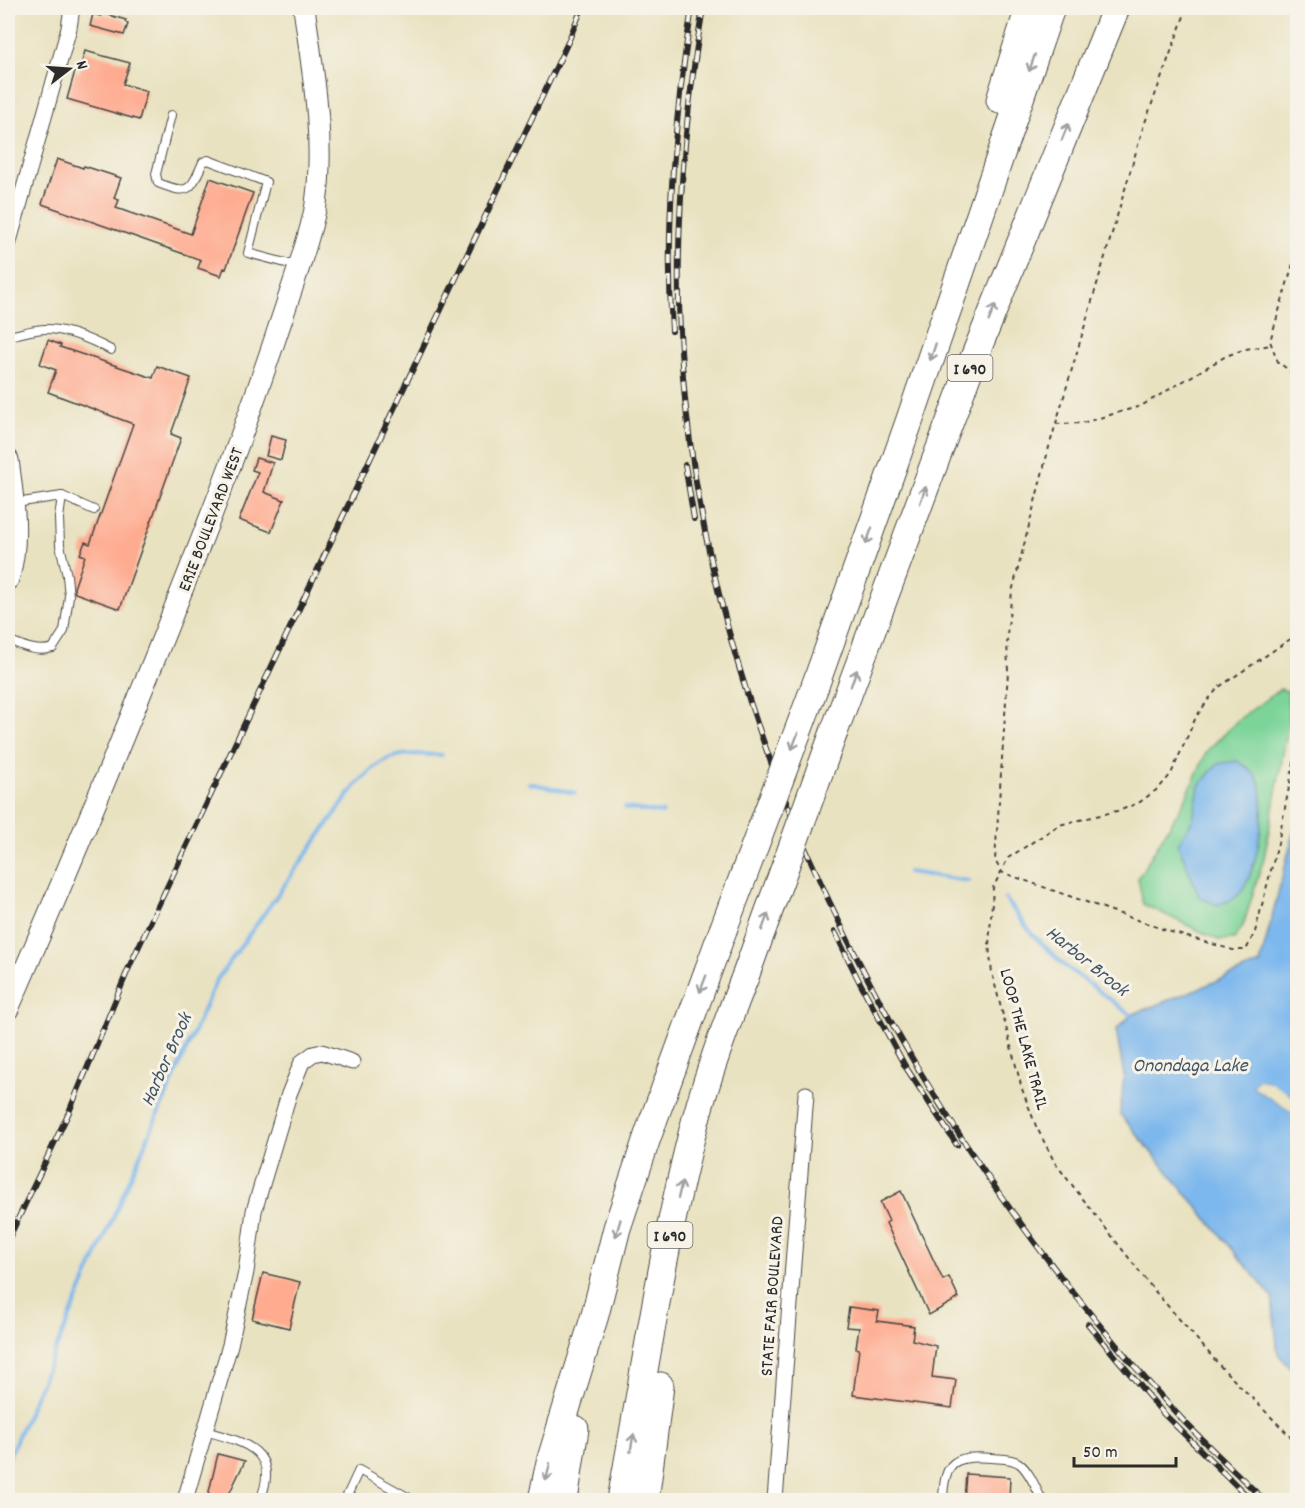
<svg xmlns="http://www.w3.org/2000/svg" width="1305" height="1508" font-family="Dekko,sans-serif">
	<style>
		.green { fill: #7cd499; stroke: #548062; stroke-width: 1.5; fill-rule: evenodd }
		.water { fill: #7bb7ed; stroke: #53718c; stroke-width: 1.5 }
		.pier { fill: #e9e2c1 }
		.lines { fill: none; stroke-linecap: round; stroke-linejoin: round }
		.stream { stroke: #7bb7ed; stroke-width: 4 }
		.building { fill: #feab90 }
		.lane-casing { stroke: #484642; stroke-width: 10 }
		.street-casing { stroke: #484642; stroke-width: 17 }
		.secondary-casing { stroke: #484642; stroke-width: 23 }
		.highway-casing { stroke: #484642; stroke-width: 29 }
		.path { stroke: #484642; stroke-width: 2; stroke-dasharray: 4.5 4.5; stroke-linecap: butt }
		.lane { stroke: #fff; stroke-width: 8 }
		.street { stroke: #fff; stroke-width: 15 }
		.secondary { stroke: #fff; stroke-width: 21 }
		.highway { stroke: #fff; stroke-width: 27 }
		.rail-casing { stroke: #2b2b2b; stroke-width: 6 }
		.rail { stroke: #f7f3e8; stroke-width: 4; stroke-dasharray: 11; stroke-linecap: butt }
		.highway-bridge-casing { stroke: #484642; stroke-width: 29; stroke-linecap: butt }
		.highway-bridge { stroke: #fff; stroke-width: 27 }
		.oneway { stroke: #a0a0a0 }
		.labels { text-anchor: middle; stroke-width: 6; stroke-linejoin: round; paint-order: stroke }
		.shield { fill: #f7f3e8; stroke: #686764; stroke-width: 1.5 }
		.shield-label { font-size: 16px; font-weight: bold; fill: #2b2b2b }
		.street-label { font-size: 18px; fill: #2b2b2b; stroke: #f7f3e8 }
		.water-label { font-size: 20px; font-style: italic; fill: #435565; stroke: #f7f3e8 }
	</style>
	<rect width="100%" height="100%" fill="#f7f3e8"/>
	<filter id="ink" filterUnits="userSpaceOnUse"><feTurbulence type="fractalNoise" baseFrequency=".0167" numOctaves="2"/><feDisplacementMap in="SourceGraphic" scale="12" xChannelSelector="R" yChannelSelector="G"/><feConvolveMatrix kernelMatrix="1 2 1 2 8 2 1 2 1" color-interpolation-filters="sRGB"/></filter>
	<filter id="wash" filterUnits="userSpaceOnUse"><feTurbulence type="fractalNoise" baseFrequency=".008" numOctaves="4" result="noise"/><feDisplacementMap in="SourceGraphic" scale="24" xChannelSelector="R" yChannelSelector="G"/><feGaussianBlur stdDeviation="1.35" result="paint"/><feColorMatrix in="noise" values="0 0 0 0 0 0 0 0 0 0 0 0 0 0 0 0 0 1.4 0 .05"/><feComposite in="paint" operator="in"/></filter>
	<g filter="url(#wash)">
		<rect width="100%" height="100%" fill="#e9e2c1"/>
		<path class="green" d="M1280,689L1288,691V727L1264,858L1243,926L1234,939L1218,940L1143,904L1138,878L1184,802L1207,751L1238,720ZM1260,786L1262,816L1255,855L1246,882L1188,864L1179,844L1193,819Z"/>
		<g class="water">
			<path d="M1237,761C1248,767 1258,774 1261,788C1266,814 1257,880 1235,898C1231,901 1223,903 1218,905L1200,898L1178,844L1193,819L1199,786L1217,764Z"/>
			<polygon points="1297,819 1297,1100 1270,1082 1258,1080 1253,1087 1297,1115 1297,1375 1278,1354 1272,1297 1120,1114 1124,1075 1116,1030 1131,1015 1260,964"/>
		</g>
		<polygon class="pier" points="1258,1080 1271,1082 1297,1100 1297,1103 1269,1085 1259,1083 1257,1086 1298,1112 1297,1115 1253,1087"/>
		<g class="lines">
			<g class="stream">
				<polyline points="529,783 575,793"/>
				<polyline points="625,808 663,813"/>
				<polyline points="908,872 969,881"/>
				<polyline points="1005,898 1032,934 1065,966 1131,1015"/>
				<path d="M8,1459L216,981L353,789C385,752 395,753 442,755"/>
			</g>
		</g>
		<g id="blocks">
			<g class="building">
				<polygon points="102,13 126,20 125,22 128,24 124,35 90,26 93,14 101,16"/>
				<polygon points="85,51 130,63 123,84 147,91 139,120 67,99 75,71 79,72"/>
				<polygon points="57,159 83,168 84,166 121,178 114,198 119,200 116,208 191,234 210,178 253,193 226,269 224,268 221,276 198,268 201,260 42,204"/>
				<polygon points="48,340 61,345 60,347 153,378 157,366 191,378 171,434 181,438 120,609 75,593 74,588 85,556 80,554 85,542 90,544 133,424 48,392 56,370 40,364"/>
				<polygon points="271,436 286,440 281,460 266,456"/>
				<polygon points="256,458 273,463 264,492 284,500 271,532 239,520 258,472 252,470"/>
				<polygon points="901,1191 943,1280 949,1277 959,1298 929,1315 886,1223 889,1221 880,1202"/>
				<polygon points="263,1273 300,1282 289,1328 252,1319"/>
				<polygon points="849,1307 879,1311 877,1321 914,1326 912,1340 936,1346 932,1377 956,1380 952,1408 853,1395 859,1349 856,1348 859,1328 846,1327"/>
				<polygon points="218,1454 245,1461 226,1500 207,1500"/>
				<polygon points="966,1474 1010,1477 1009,1500 964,1500"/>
			</g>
		</g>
	</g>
	<g filter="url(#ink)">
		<use href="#blocks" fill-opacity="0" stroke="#484642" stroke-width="1.5"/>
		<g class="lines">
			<g class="lane-casing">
				<g id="lane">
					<path d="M171,115L156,174L158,183C189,195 190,192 203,162L208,160L266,182L248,253L297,266"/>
					<path d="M8,336C20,334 33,329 46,329C68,329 92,340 111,350"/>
					<polyline points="15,503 62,496 94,510"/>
					<path d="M8,640C23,646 36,653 53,648L64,631L69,596L67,576L60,545L59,518L62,496"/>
					<path d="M205,1431C245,1442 281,1451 260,1500"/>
					<polyline points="347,1496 357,1500"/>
					<polyline points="345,1500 359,1470 413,1500"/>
					<path d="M943,1500C944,1461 954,1455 992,1458C1000,1459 1013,1458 1020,1464C1030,1472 1036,1489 1042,1500"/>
				</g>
			</g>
			<g class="street-casing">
				<g id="street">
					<polyline points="8,245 69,28 72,8"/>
					<polyline points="185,1500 230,1345 246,1272 254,1211 289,1094 302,1062 313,1054 322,1052 352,1062"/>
					<polyline points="775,1500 806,1094"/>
				</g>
			</g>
			<g class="secondary-casing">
				<g id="secondary">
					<path d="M8,460C13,497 20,541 8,579"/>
					<path d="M8,1009C83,836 155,662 222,487C245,427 266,367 286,306C296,275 311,235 316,204C325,139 313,72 304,8"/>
				</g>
			</g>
			<g class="highway-casing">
				<g id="highway">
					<polyline points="1000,100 1029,8"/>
					<polyline points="815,686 908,425 1051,8"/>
					<polyline points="834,732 971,365 1116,8"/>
					<polyline points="542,1500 550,1462 595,1315 617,1228 648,1135 723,930"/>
					<polyline points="564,1500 575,1429"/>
					<path d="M621,1500C645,1372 663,1241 697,1115C710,1068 727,1022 745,977"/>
					<polyline points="645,1500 660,1386"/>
				</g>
			</g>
			<g class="path">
				<polyline points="1187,8 1143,128 1049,447 1012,592 1007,635 1008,672 995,860 1001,872 1171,932 1233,950 1246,950 1255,932 1278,843 1298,742"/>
				<polyline points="1298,247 1270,341 1278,362 1298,377"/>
				<polyline points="1056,424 1082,423 1141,406 1226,356 1246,349 1272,345"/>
				<polyline points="1298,634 1219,687 1208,700 1196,717 1171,774 1159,788 1140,802 1121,810 1059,825 1008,858 993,888 989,946 992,973 1022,1089 1036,1126 1055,1163 1153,1289 1222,1368 1298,1444"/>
			</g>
			<use href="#lane" class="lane"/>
			<use href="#street" class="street"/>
			<use href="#secondary" class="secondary"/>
			<use href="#highway" class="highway"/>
			<g class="rail-casing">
				<g id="rail">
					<path d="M703,8C683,126 673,246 682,365C707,701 865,1030 1072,1291C1103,1330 1136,1369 1170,1406C1199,1439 1233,1469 1264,1500"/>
					<path d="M672,331C665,222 675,115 692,8"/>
					<polyline points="685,465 694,519"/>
					<polyline points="835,932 859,981 905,1066 957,1145"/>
					<polyline points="8,1240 69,1112 130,965 568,42 582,8"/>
					<polyline points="1088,1324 1163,1413 1251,1500"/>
				</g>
			</g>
			<use href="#rail" class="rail"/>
			<g class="highway-bridge-casing">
				<g id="highway-bridge">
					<polyline points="723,930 815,686"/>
					<polyline points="745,977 834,732"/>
				</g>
			</g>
			<use href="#highway-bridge" class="highway-bridge"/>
		</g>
		<defs><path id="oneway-shaft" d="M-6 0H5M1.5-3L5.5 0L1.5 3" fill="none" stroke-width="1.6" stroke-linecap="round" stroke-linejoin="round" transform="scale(1.5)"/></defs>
		<g class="oneway">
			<use href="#oneway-shaft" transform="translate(1032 63) rotate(109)"/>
			<use href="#oneway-shaft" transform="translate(1065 132) rotate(-68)"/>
			<use href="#oneway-shaft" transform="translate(992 313) rotate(-68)"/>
			<use href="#oneway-shaft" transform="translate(933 352) rotate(108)"/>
			<use href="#oneway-shaft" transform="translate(923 495) rotate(-70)"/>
			<use href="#oneway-shaft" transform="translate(869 536) rotate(110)"/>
			<use href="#oneway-shaft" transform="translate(854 678) rotate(-69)"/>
			<use href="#oneway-shaft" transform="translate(795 741) rotate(111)"/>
			<use href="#oneway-shaft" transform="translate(765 922) rotate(-70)"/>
			<use href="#oneway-shaft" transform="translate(703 984) rotate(111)"/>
			<use href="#oneway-shaft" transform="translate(680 1190) rotate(-77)"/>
			<use href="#oneway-shaft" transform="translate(618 1228) rotate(106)"/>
			<use href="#oneway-shaft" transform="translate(632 1443) rotate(-80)"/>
			<use href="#oneway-shaft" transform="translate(548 1472) rotate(103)"/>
		</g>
	</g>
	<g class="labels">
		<g class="shield">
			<rect x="947.5" y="355" width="45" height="26" rx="4.5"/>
			<rect x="647.5" y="1222" width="45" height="26" rx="4.5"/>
		</g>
		<g class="shield-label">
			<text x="970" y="374">I 690</text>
			<text x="670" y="1241">I 690</text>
		</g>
		<g class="street-label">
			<text transform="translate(210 519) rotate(-69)" y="6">ERIE BOULEVARD WEST</text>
			<text transform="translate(1025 1039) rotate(75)" y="6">LOOP THE LAKE TRAIL</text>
			<text transform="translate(771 1296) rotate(-86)" y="6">STATE FAIR BOULEVARD</text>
		</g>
		<g class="water-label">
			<text transform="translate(1088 960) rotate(39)" y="7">Harbor Brook</text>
			<text transform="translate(165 1059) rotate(-66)" y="7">Harbor Brook</text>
			<text x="1190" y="1071">Onondaga Lake</text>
		</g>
	</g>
	<rect width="1305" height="1508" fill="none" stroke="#f7f3e8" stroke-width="30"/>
	<g transform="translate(69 69) rotate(73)" stroke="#f7f3e8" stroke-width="4.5" paint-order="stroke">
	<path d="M0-4.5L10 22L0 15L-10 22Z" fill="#2b2b2b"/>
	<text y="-9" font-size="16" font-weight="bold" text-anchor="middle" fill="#2b2b2b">N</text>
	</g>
	<path d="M1074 1457v9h102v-9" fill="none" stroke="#2b2b2b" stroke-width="3"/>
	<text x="1083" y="1457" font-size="18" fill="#2b2b2b" stroke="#f7f3e8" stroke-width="4.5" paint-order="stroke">50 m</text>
</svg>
